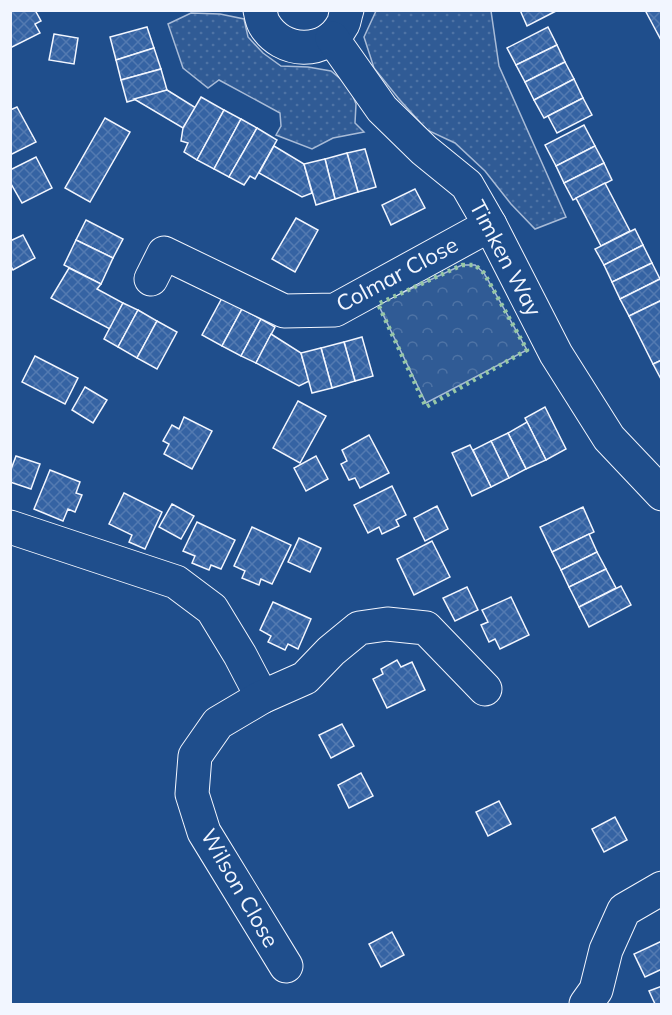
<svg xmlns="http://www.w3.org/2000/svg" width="672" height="1015" font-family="Mulish,sans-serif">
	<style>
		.grass { fill: url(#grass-dots); stroke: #a8bbd7; stroke-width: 1.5 }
		.park { fill: url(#park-crowns); stroke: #a8bbd7; stroke-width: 1.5 }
		.building { fill: url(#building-cross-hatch); stroke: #f2f6ff; stroke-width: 1.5 }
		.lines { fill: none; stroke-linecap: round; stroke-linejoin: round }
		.minor-casing { stroke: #f2f6ff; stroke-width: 35 }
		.minor { stroke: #1f4e8c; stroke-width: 33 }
		.hedge { stroke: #97c8a6; stroke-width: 4.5; stroke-dasharray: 3 4.5; stroke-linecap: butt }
		.labels { text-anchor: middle; stroke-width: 4.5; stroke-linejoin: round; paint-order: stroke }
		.street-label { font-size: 22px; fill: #f2f6ff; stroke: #1f4e8c }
	</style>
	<defs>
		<pattern id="grass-dots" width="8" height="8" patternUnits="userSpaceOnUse" patternTransform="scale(1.5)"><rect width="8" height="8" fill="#305b95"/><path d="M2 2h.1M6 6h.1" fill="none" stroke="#4e73a5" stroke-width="1.8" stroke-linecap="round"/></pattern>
		<pattern id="park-crowns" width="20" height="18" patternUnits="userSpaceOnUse" patternTransform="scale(1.5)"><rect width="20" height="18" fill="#305b95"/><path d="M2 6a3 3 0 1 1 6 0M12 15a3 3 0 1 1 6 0" fill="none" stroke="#4e73a5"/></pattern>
		<pattern id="building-cross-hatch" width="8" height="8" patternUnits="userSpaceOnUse" patternTransform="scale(1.5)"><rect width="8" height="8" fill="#3563a3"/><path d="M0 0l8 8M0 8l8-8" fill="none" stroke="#537ab1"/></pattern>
	</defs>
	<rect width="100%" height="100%" fill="#1f4e8c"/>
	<g class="grass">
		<polygon points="376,11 491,11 499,66 566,217 535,229 511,204 485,171 455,143 427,130 399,99 374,68 364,37"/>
		<polygon points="191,13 220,14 244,19 248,37 263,53 281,66 308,67 331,71 349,86 356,104 355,123 364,132 333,138 312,149 276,135 281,126 280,113 219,80 208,88 183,68 168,24"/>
	</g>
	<polygon class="park" points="462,265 475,265 484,273 527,350 426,403 378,304"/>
	<g class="building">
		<polygon points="10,10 35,10 41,21 35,24 40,33 10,48"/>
		<polygon points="520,10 558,10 527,26"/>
		<polygon points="645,10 662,10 662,42"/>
		<polygon points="147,27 154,48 116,60 110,37"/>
		<polygon points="548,27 557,45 516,65 507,48"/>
		<polygon points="54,34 78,38 74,64 49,60"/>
		<polygon points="557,45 565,62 525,82 516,65"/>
		<polygon points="154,48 161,69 121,80 116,60"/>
		<polygon points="565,62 574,79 534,100 525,82"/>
		<polygon points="161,69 167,90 127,102 121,80"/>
		<polygon points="574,79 583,98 544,118 534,100"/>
		<polygon points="167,90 196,108 183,128 134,99"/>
		<polygon points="201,97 224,110 197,160 184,152 188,143 181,141 183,128"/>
		<polygon points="583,98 592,115 557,133 548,116"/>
		<polygon points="17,107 36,142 10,155 10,110"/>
		<polygon points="224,110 241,119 214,169 197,160"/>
		<polygon points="105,118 130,132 90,202 65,188"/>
		<polygon points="241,119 257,128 229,177 214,169"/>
		<polygon points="584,125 595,146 556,166 545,145"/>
		<polygon points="257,128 277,140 255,179 250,176 244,185 229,177"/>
		<polygon points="274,146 304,164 312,193 302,197 259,173"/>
		<polygon points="595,146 604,163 564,183 556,166"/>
		<polygon points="365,149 376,187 358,192 347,153"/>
		<polygon points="347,153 358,192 335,199 325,159"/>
		<polygon points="36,157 52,188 22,203 10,182 10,170"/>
		<polygon points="325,159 335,199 316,205 304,164"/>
		<polygon points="604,163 612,180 573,200 564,183"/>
		<polygon points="605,183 630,231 601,246 576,198"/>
		<polygon points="415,189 425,208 391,225 382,205"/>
		<polygon points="296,218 318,230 295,272 272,259"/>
		<polygon points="86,220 123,239 113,258 76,240"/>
		<polygon points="635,229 643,245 604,265 595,249"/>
		<polygon points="23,235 35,258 13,270 10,264 10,241"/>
		<polygon points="76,240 113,258 101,284 64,265"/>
		<polygon points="643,245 652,263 612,282 604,265"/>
		<polygon points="652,263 660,279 620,299 612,282"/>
		<polygon points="69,268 101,284 97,289 123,303 110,329 51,298"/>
		<polygon points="660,279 662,282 662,300 629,316 620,299"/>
		<polygon points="222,298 242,309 222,346 202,335"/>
		<polygon points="660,301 662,305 662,360 653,364 629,316"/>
		<polygon points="123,303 138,310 118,347 104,339"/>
		<polygon points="242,309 261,319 241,356 222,346"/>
		<polygon points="138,310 157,321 137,358 118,347"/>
		<polygon points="261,319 275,327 256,363 241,356"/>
		<polygon points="157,321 177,332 157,369 137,358"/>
		<polygon points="271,334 301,353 309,381 299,386 256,363"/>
		<polygon points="362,337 373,376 355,381 344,342"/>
		<polygon points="344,342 355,381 332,388 321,348"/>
		<polygon points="321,348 332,388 312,393 301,353"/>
		<polygon points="35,356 78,378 65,404 22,382"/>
		<polygon points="662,360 662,381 653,364"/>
		<polygon points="85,387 107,400 93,423 72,410"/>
		<polygon points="298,401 326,416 300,463 273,448"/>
		<polygon points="545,407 566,449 546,460 525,418"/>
		<polygon points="184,417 212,431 192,469 164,454 169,444 163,441 172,425 179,429"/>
		<polygon points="527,422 546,460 526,469 508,433"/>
		<polygon points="508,433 526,469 509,478 491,441"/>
		<polygon points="369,435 389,473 360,488 355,478 349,480 341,464 347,461 342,450"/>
		<polygon points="491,441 509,478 491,487 473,450"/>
		<polygon points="470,445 491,487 472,496 452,453"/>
		<polygon points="16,456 40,464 31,489 10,482 10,472"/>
		<polygon points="316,456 328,479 306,491 294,468"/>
		<polygon points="50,470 80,482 76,493 82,495 75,512 68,509 63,521 34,509"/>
		<polygon points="392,486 406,515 396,520 399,526 382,534 379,527 368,533 354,505"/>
		<polygon points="124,493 162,512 145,549 129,542 132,535 109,524"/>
		<polygon points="172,504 194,516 181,539 159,527"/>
		<polygon points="437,506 448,529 425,541 414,518"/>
		<polygon points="583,507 594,532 552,552 540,527"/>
		<polygon points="197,522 235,540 221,569 211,565 209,570 192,563 195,556 183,551"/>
		<polygon points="252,527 291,545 272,584 261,579 259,585 242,578 245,571 234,566"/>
		<polygon points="589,534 597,552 561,570 552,552"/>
		<polygon points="299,538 321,548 310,572 288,562"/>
		<polygon points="432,541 450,577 414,595 397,559"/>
		<polygon points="597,552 606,569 569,587 561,570"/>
		<polygon points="606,569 616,588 579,607 569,587"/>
		<polygon points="621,586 631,605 589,627 579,607"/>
		<polygon points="467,587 478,610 455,621 443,598"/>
		<polygon points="511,597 529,635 500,649 495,639 489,642 481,625 488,622 482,610"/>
		<polygon points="273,602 311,619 298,649 288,644 285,650 268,642 271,636 260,630"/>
		<polygon points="397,660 401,667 412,662 425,690 387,708 373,679 383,674 381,669"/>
		<polygon points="342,724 354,746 331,758 319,735"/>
		<polygon points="361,773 373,796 349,808 338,785"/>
		<polygon points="499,801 511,824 488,836 476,812"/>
		<polygon points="615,817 627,840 604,852 592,829"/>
		<polygon points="392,932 404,955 381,967 369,944"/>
		<polygon points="662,941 662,969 645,977 634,954"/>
		<polygon points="662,986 662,1004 655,1004 649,991"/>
	</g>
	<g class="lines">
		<g class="minor-casing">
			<g id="minor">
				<path d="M260,10C261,15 262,21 264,24C281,54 326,56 343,24C345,20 345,15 347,10"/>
				<polyline points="332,38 382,109 424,150 467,185 490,225 556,354 609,438 662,494"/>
				<polyline points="151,279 164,253 284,311 335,310 490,225"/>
				<polyline points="10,527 176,582 212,609 240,655 262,697"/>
				<polyline points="286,966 204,832 192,794 195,756 218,723 262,697 305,678 331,651 359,628 387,624 426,628 485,689"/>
				<polyline points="586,1004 596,990 606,950 624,910 662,888"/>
			</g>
		</g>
		<use href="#minor" class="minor"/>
		<polygon class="hedge" points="462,265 475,265 484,273 527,350 426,407 378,304"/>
	</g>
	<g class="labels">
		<g class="street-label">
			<text transform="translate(506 258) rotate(62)" y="8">Timken Way</text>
			<text transform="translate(397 274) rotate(-28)" y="8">Colmar Close</text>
			<text transform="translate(240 888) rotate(60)" y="8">Wilson Close</text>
		</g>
	</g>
	<rect width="672" height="1015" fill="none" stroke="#f2f6ff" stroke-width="24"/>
</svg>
